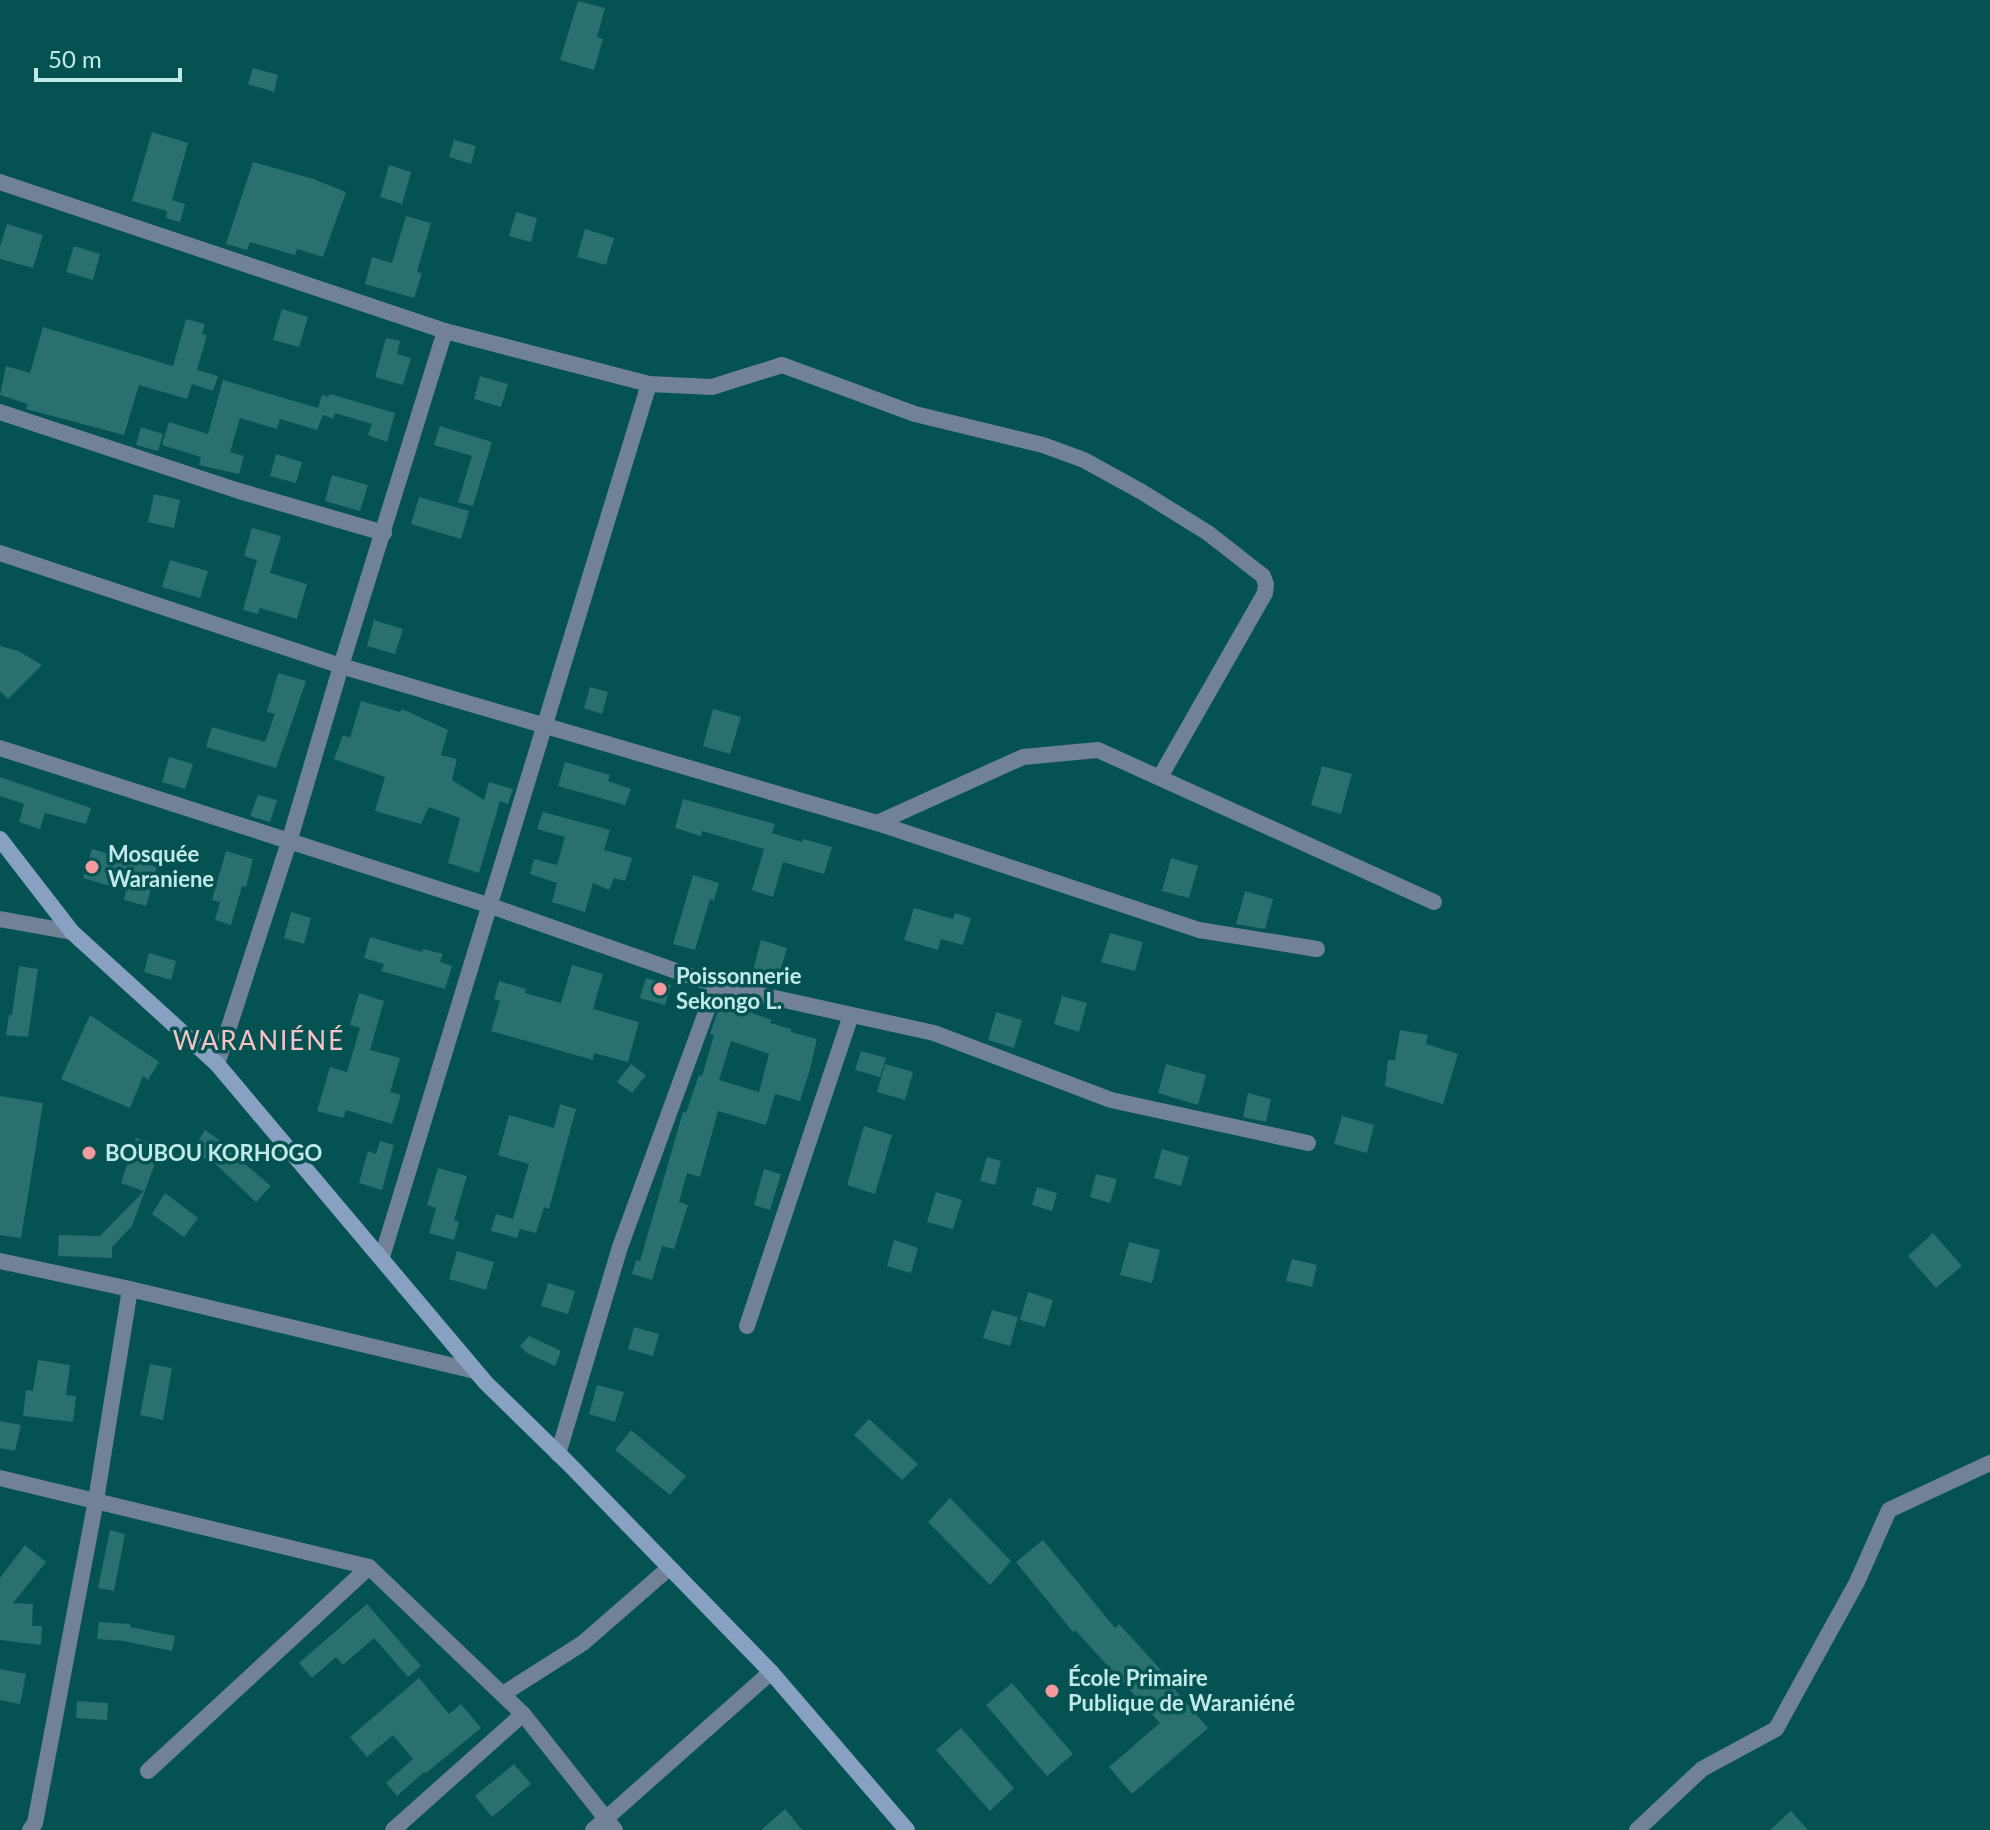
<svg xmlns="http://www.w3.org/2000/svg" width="1990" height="1830" font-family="Lato,sans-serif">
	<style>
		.building { fill: #297071; fill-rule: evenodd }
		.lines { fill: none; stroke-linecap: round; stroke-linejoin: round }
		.street { stroke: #718196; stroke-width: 16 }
		.secondary { stroke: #88a0c1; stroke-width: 16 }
		.poi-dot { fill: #f49a9f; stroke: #055253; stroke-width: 3 }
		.labels { text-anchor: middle; stroke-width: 7; stroke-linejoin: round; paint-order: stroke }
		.poi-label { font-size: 22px; font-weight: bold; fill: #c1e9e9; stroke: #055253; text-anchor: start }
		.quarter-label { font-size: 26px; letter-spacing: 2px; fill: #f7c3c5; stroke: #055253 }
	</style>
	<rect width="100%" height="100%" fill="#055253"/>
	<g class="building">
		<polygon points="578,1 605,8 597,37 603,39 594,70 560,60"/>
		<polygon points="253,68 278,75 274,92 248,84"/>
		<polygon points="152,132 188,143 172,200 185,204 180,222 166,218 167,211 132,201"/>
		<polygon points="454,140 476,146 471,164 449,157"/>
		<polygon points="253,162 313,179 346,192 323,257 297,249 295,255 250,242 247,250 226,244"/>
		<polygon points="389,165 411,172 402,204 380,197"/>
		<polygon points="516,212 537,218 531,242 509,236"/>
		<polygon points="406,216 431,223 417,272 422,273 414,298 365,284 372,257 392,263"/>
		<polygon points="7,224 43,235 33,268 0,259 0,247"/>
		<polygon points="585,229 614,238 606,265 577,257"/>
		<polygon points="74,246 100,254 93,280 66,272"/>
		<polygon points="282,309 308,317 299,347 273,340"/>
		<polygon points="186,319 205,324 202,334 207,335 197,370 218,376 213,391 192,384 187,399 139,385 124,435 26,409 28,404 0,395 6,366 30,373 43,327 173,366"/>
		<polygon points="386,338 400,341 397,354 411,358 403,385 375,377"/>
		<polygon points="480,376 508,384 501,407 474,399"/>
		<polygon points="223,380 318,408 322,395 328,397 330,394 395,413 387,442 368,435 372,424 335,413 333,419 323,415 317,430 280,419 277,429 240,418 230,452 244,456 239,474 199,465 201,457 162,445 169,422 208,434"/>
		<polygon points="440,426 492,442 473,506 458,502 472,456 434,445"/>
		<polygon points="141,427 163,434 158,451 136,445"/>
		<polygon points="276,454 302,462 296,483 270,476"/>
		<polygon points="332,475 368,485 360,511 325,501"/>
		<polygon points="154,494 180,500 174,528 148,522"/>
		<polygon points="419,497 469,511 461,539 411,524"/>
		<polygon points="252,528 281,536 270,573 307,584 297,619 260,608 258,614 243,610 257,560 244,556"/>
		<polygon points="170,560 208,571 200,598 162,587"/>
		<polygon points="374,620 403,629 395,654 367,646"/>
		<polygon points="0,646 18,651 42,665 8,699 0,691"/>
		<polygon points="278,673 306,681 276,768 206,747 212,727 265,742 275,714 267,712"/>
		<polygon points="590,687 608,692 602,714 584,708"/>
		<polygon points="361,701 400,712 402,709 448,730 441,755 457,759 452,780 484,800 489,782 513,789 508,804 500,801 479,873 448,863 460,818 429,807 421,824 375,811 385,777 334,759 343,735 350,738"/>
		<polygon points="713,709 741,717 730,754 703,746"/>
		<polygon points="169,757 193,764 185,789 162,782"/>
		<polygon points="565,762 610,775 608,781 631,789 625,805 558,786"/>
		<polygon points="1322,766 1352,774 1341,814 1311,805"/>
		<polygon points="0,777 91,808 86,824 45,813 40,829 19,822 24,804 0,796"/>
		<polygon points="258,795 277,800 270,822 250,816"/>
		<polygon points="683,799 775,824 772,833 802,842 803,839 832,847 824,874 783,862 773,897 752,890 764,849 702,831 701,836 675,828"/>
		<polygon points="543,812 610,830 604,850 632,858 625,881 614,878 609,890 593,883 585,912 552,902 557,883 530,874 534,859 557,865 565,837 537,829"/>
		<polygon points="92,849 157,867 146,906 124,900 126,891 83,878"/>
		<polygon points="226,851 253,859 246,887 242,886 231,925 215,920 220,902 212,900"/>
		<polygon points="1171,858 1198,866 1189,898 1162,891"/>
		<polygon points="693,875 719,883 714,900 710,899 695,950 673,944"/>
		<polygon points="1245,891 1273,899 1265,929 1236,924"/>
		<polygon points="914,908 953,919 955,913 971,918 963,945 941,939 938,950 904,940"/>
		<polygon points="291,912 311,918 304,944 284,938"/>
		<polygon points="1110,933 1143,942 1135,971 1101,962"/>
		<polygon points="370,937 422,952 423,949 443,954 440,962 452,966 445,989 381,971 384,964 364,958"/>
		<polygon points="761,940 787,948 778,978 753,970"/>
		<polygon points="149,953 176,961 171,980 144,972"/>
		<polygon points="572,965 603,974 593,1009 639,1022 628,1062 594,1053 593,1060 491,1031 500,1001 494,999 499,981 526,989 525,993 561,1003"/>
		<polygon points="19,966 38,969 28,1037 6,1035 9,1015 12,1015"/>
		<polygon points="646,978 671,985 665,1005 640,998"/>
		<polygon points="359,993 384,1001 370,1050 400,1058 390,1092 401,1095 392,1124 346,1110 343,1118 317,1111 330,1067 347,1072 360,1028 350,1025"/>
		<polygon points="1062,996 1087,1003 1079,1032 1054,1024"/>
		<path d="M721,1002L772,1020L770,1023L791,1029V1032L817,1039L810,1069L800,1101L775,1094L766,1125L718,1111L700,1177L687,1173L679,1202L688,1205L674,1249L662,1246L652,1280L632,1274L636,1260L640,1261L683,1112L686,1113L699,1075L702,1076L714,1035L710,1034ZM731,1041L769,1054L759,1092L719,1080Z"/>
		<polygon points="996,1012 1022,1020 1014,1048 988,1040"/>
		<polygon points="90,1015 159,1062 148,1080 143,1076 130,1108 61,1079"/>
		<polygon points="1400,1030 1428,1035 1426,1044 1458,1054 1443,1104 1385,1086 1388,1060 1395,1060"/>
		<polygon points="861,1051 886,1058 880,1077 855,1070"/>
		<polygon points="631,1064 646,1075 632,1093 617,1082"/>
		<polygon points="885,1064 913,1072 905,1100 877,1092"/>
		<polygon points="1166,1064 1206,1075 1198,1105 1158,1093"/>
		<polygon points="1248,1093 1271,1099 1266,1122 1243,1117"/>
		<polygon points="0,1096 43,1103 21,1238 0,1235"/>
		<polygon points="560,1104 576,1109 549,1209 544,1207 536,1233 520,1229 517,1238 491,1231 496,1214 513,1219 529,1164 498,1155 509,1115 554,1128"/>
		<polygon points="1342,1116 1374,1125 1367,1153 1334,1144"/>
		<polygon points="864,1126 892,1135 875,1194 847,1185"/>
		<polygon points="205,1130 221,1141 220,1143 271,1186 256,1202 210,1159 209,1161 192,1151"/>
		<polygon points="136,1138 161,1147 132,1226 112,1247 112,1258 58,1256 59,1235 100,1236 144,1191 121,1183"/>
		<polygon points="380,1141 394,1145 382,1190 359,1183 368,1151 376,1154"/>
		<polygon points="1162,1149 1189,1157 1181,1186 1154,1178"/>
		<polygon points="987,1157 1001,1161 995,1185 980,1181"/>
		<polygon points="438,1168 467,1176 454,1220 459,1222 454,1240 429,1233 436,1208 427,1205"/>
		<polygon points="764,1169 781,1174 770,1210 754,1205"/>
		<polygon points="1096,1174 1117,1179 1110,1203 1090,1197"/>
		<polygon points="1037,1187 1057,1193 1052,1211 1032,1205"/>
		<polygon points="936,1192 962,1200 953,1229 927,1222"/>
		<polygon points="165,1193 198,1218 184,1237 152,1214"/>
		<polygon points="1933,1233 1962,1266 1936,1288 1908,1256"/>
		<polygon points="894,1240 918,1248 911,1273 887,1266"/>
		<polygon points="1129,1242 1160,1250 1152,1283 1120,1275"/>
		<polygon points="457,1251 494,1262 486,1290 449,1279"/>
		<polygon points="1292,1259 1317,1265 1312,1287 1286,1281"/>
		<polygon points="548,1283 575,1291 568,1314 541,1306"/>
		<polygon points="1028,1292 1053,1300 1045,1327 1020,1320"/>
		<polygon points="992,1310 1018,1317 1010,1346 983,1338"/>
		<polygon points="634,1327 659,1334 653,1356 628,1349"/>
		<polygon points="529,1336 561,1351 555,1366 527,1353 520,1346"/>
		<polygon points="38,1360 70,1365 66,1395 76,1396 73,1422 23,1416 26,1390 33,1391"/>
		<polygon points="150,1364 172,1368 163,1420 140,1415"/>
		<polygon points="597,1385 624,1392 615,1422 589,1414"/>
		<polygon points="869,1419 918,1464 902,1480 854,1435"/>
		<polygon points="0,1421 21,1425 15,1451 0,1448"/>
		<polygon points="631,1430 686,1476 670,1495 615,1450"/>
		<polygon points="950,1498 1011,1561 990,1585 928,1522"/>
		<polygon points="110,1530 125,1534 114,1591 98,1588"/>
		<polygon points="1043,1540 1115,1628 1119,1624 1172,1682 1170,1684 1208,1728 1132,1794 1109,1767 1160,1723 1075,1630 1073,1632 1016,1562"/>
		<polygon points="25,1545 46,1562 13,1603 33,1604 32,1626 42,1626 41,1645 0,1640 0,1578"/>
		<polygon points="367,1604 421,1666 408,1677 374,1638 343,1665 336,1657 312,1678 299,1663"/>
		<polygon points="99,1622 130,1624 130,1627 175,1636 172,1651 124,1641 97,1639"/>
		<polygon points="0,1669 26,1674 20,1704 0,1700"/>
		<polygon points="419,1678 449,1714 461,1704 481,1728 426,1773 424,1772 397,1796 386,1783 413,1759 393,1735 367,1757 350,1737"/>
		<polygon points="1012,1683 1073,1754 1047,1776 986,1705"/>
		<polygon points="77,1701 108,1703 107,1720 76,1718"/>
		<polygon points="961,1728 1014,1788 990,1811 936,1750"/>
		<polygon points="514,1764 531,1784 492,1817 475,1796"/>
		<polygon points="785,1809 802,1830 761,1830"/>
		<polygon points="1791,1811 1808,1830 1770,1830"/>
	</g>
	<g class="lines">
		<g class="street">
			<polyline points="0,182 445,331 649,384 712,387 782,365 915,414 1043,445 1084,460 1142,492 1208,533 1263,576 1266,584 1265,593 1160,777"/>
			<polyline points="0,412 239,491 384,533"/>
			<polyline points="0,553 341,666 877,823 1199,930 1317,949"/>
			<polyline points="0,748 491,906 716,985 934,1033 1111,1100 1308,1143"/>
			<polyline points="877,823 1023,757 1098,750 1434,902"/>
			<polyline points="0,919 72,932"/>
			<polyline points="217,1064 289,842 341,666 445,331"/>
			<polyline points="382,1257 649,384"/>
			<polyline points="0,1261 130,1289 475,1371"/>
			<polyline points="747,1326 851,1015"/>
			<polyline points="558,1454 620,1247 716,985"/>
			<polyline points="0,1478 369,1567 523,1714 615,1830"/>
			<polyline points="503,1694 583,1643 669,1568"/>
			<polyline points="148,1771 369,1567"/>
			<polyline points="30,1830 35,1823 96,1500 130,1289"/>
			<polyline points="393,1830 523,1714"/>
			<polyline points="593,1830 771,1672"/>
			<polyline points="1637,1830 1702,1769 1776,1729 1857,1582 1889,1510 1990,1463"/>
		</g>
		<polyline class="secondary" points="0,839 72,932 217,1064 486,1383 569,1464 771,1672 907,1830"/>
	</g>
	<g class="poi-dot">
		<circle cx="92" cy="867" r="8"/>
		<circle cx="660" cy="989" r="8"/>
		<circle cx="89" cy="1153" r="8"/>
		<circle cx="1052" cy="1691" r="8"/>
	</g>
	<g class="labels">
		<g class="poi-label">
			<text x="108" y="862">Mosquée<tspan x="108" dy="25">Waraniene</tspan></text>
			<text x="676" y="984">Poissonnerie<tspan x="676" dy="25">Sekongo L.</tspan></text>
			<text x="105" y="1161">BOUBOU KORHOGO</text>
			<text x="1068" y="1686">École Primaire<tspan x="1068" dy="25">Publique de Waraniéné</tspan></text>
		</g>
		<g class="quarter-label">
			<text x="259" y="1050">WARANIÉNÉ</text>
		</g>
	</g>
	<path d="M36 68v12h144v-12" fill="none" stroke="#c1e9e9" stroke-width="4"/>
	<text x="48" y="68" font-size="24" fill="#c1e9e9" stroke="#055253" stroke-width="6" paint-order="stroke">50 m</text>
</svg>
